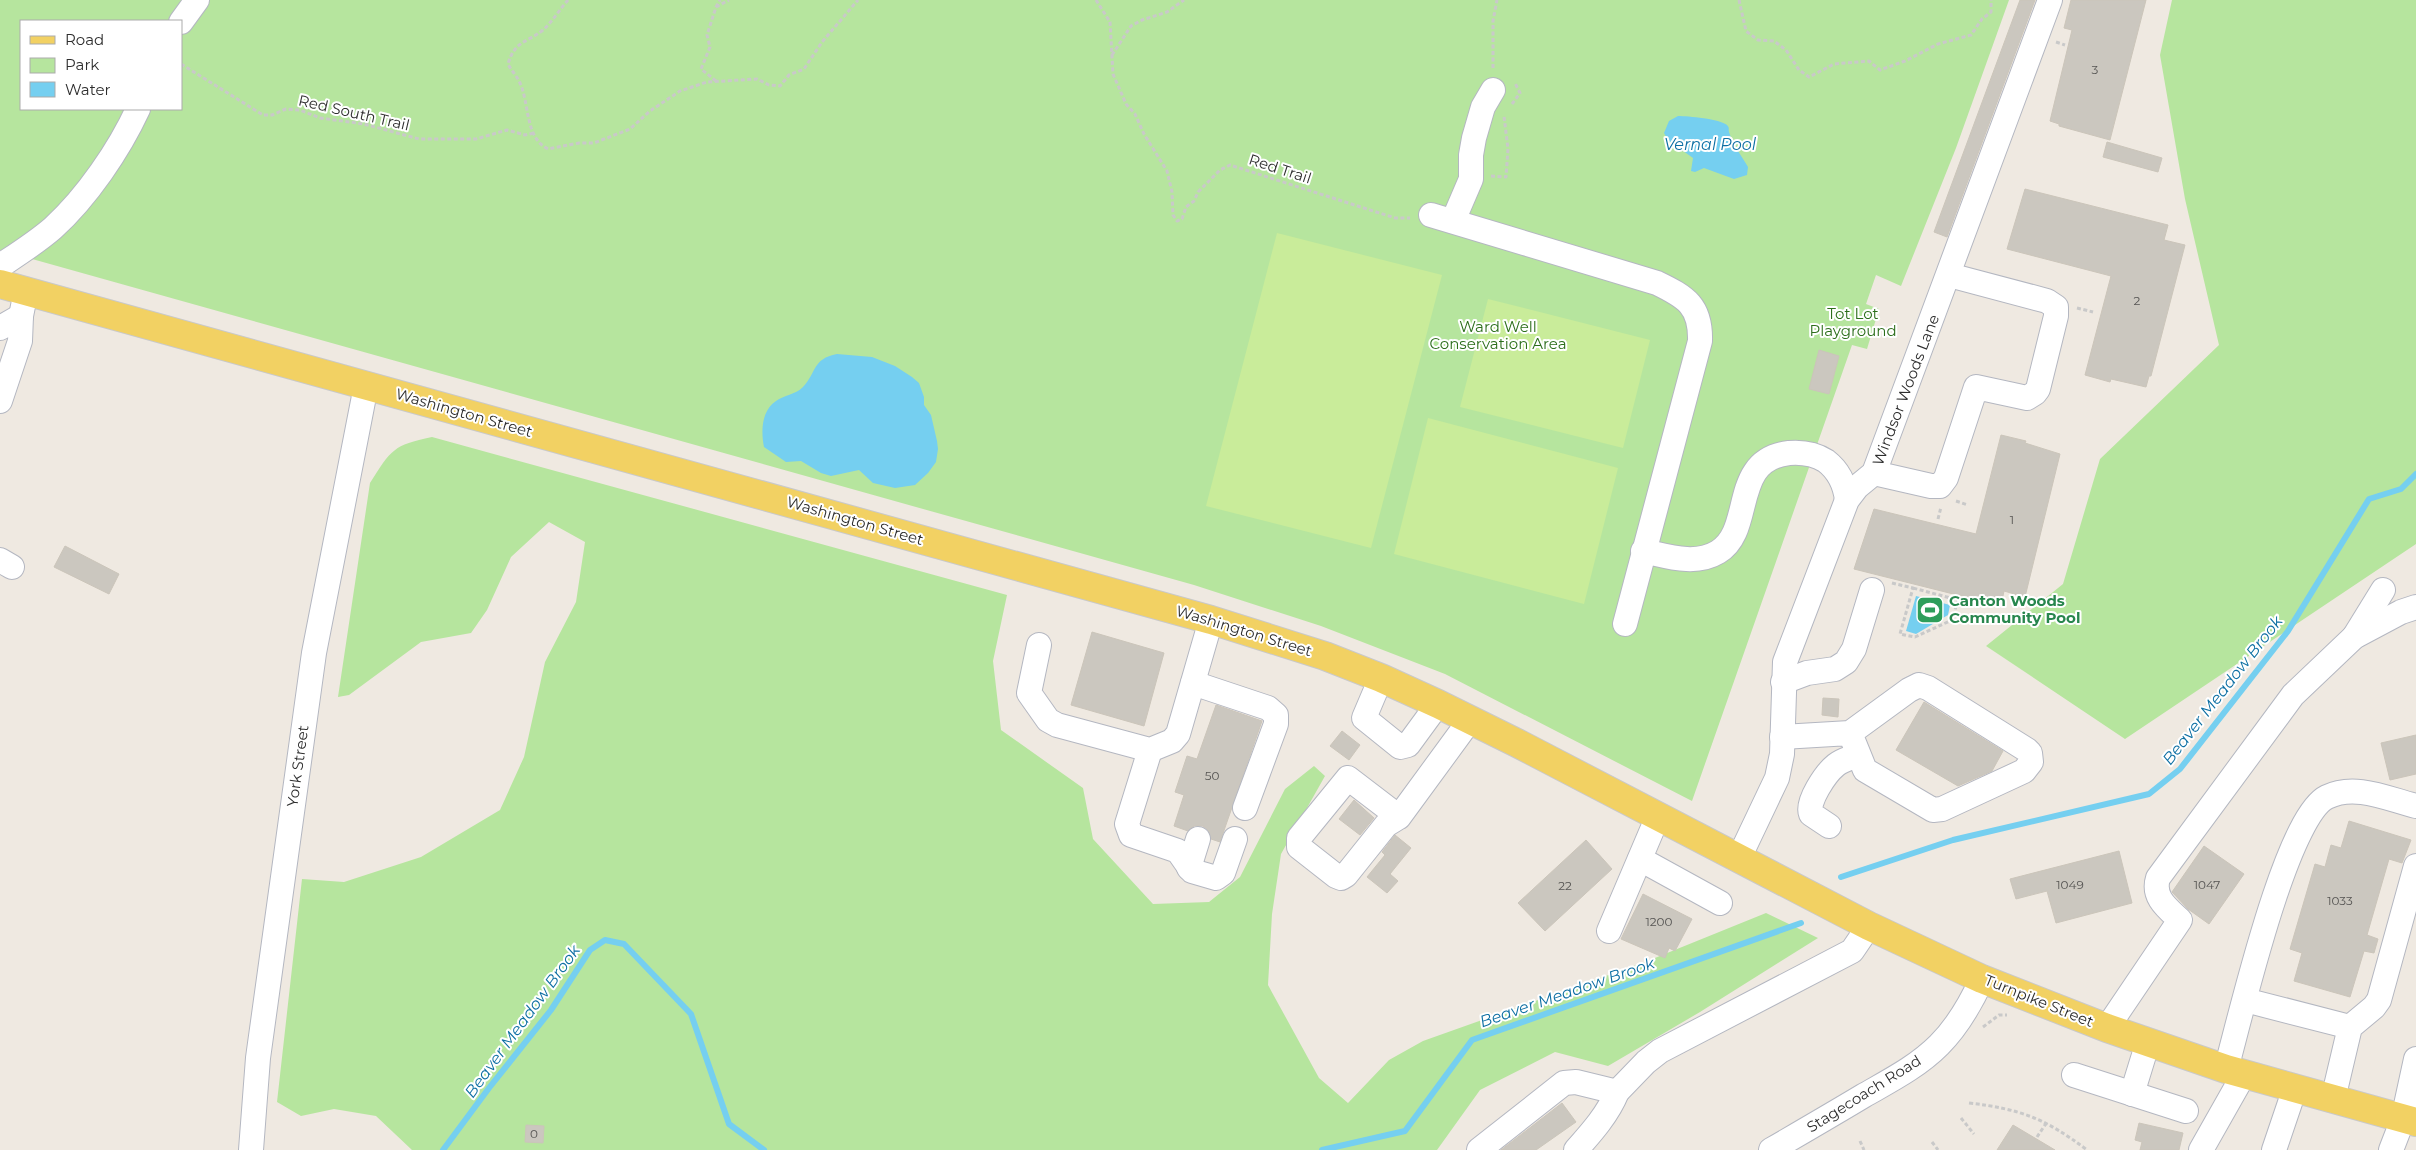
<svg xmlns="http://www.w3.org/2000/svg" width="2416" height="1150" font-family="Montserrat,sans-serif">
	<style>
		.green { fill: #b6e59e; fill-rule: evenodd }
		.pitch { fill: #c9ec9a }
		.water { fill: #75cff0 }
		.lines { fill: none; stroke-linecap: round; stroke-linejoin: round }
		.stream { stroke: #75cff0; stroke-width: 6 }
		.building { fill: #cbc7bf; stroke: #cbc5ba }
		.minor-casing { stroke: #b4b7c1; stroke-width: 26 }
		.major-casing { stroke: #c9c9c9; stroke-width: 30 }
		.path { stroke: #c9c9c9; stroke-width: 3; stroke-dasharray: 4 2.5; stroke-linecap: butt }
		.minor { stroke: #fff; stroke-width: 24 }
		.major { stroke: #f2d163; stroke-width: 28 }
		.labels { text-anchor: middle; stroke-width: 4; stroke-linejoin: round; paint-order: stroke }
		.number-label { font-size: 12px; fill: #555452 }
		.street-label { font-size: 15px; fill: #2e2e2e; stroke: #fff }
		.park-label { font-size: 15px; fill: #2c6e1b; stroke: #fff }
		.leisure-label { font-size: 15px; font-weight: bold; fill: #27864d; stroke: #fff; text-anchor: start }
		.water-label { font-size: 16px; font-style: italic; fill: #0d6fa3; stroke: #fff }
	</style>
	<rect width="100%" height="100%" fill="#efe9e1"/>
	<g class="green">
		<path d="M0,0H2009L1956,148L1901,286L1876,275L1866,304L1879,309L1867,349L1852,345L1692,801L1445,674L1321,626L1194,585L0,250ZM21,21H181V109H21Z"/>
		<polygon points="2172,0 2416,0 2416,544 2125,739 1986,646 2063,584 2100,459 2219,345 2185,199 2160,55"/>
		<path d="M432,437L1007,595L993,661L1001,730L1083,788L1093,839L1153,904L1209,902L1240,877L1285,789L1314,766L1325,776L1281,854L1272,914L1268,985L1319,1078L1348,1103L1389,1060L1423,1041L1645,962L1766,913L1818,938L1700,1012L1608,1066L1555,1052L1480,1090L1437,1150H412L376,1116L334,1109L301,1116L277,1102L302,879L344,882L421,857L500,810L524,757L545,662L576,602L585,542L549,522L511,557L487,610L471,633L421,642L349,695L338,697L370,483C391,450 393,445 432,437Z"/>
	</g>
	<g class="pitch">
		<polygon points="1277,233 1442,275 1371,548 1206,506"/>
		<polygon points="1488,299 1650,340 1623,448 1460,407"/>
		<polygon points="1428,418 1618,468 1584,604 1394,554"/>
	</g>
	<g class="water">
		<path d="M1678,116C1688,116 1720,119 1727,125C1730,129 1728,127 1729,132C1733,145 1741,155 1748,167L1747,175L1734,179L1704,168L1695,172L1691,171L1693,158L1668,140L1664,133L1669,121Z"/>
		<path d="M837,354L872,357L895,366L912,377L919,383L924,397V405L931,415L937,441L938,449L936,462L928,473L915,485L895,488L873,483L859,470L831,476L821,473L801,461L786,462L764,447C761,432 761,411 776,401C784,395 795,395 803,387C817,372 812,359 837,354Z"/>
		<polygon points="1916,596 1950,605 1948,615 1916,634 1906,631"/>
	</g>
	<g class="lines">
		<g class="stream">
			<polyline points="1841,877 1953,840 2149,794 2180,769 2288,631 2369,499 2401,489 2416,474"/>
			<polyline points="443,1150 489,1088 551,1010 590,950 605,940 624,944 691,1014 729,1124 764,1150"/>
			<polyline points="1322,1150 1405,1131 1472,1040 1801,923"/>
		</g>
	</g>
	<g class="building">
		<polygon points="2020,0 2035,0 1947,237 1934,232"/>
		<polygon points="2071,0 2146,0 2110,140 2059,126 2059,124 2050,121 2072,30 2064,28"/>
		<polygon points="2107,142 2162,158 2158,172 2103,157"/>
		<polygon points="2025,189 2168,225 2164,240 2185,245 2151,376 2149,376 2146,387 2111,379 2110,382 2085,375 2111,276 2007,249"/>
		<polygon points="1819,350 1839,356 1829,394 1809,389"/>
		<polygon points="2001,435 2026,441 2025,443 2060,454 2025,597 2004,591 2001,606 1854,569 1874,509 1976,534"/>
		<polygon points="65,546 119,574 109,594 54,567"/>
		<polygon points="1092,632 1164,653 1144,726 1071,705"/>
		<polygon points="1823,698 1839,699 1838,717 1822,715"/>
		<polygon points="1924,702 2003,751 1992,771 1958,786 1896,750"/>
		<polygon points="1216,705 1262,721 1220,842 1211,839 1208,830 1203,826 1194,826 1188,831 1174,826 1184,795 1175,792 1187,756 1197,759"/>
		<polygon points="1342,731 1360,745 1349,760 1330,746"/>
		<polygon points="2416,735 2416,774 2390,780 2381,743"/>
		<polygon points="1354,800 1374,818 1360,835 1339,819"/>
		<polygon points="2349,821 2411,840 2402,863 2389,859 2367,935 2378,939 2374,953 2364,951 2350,997 2294,981 2302,953 2290,949 2315,864 2325,867 2331,845 2341,848"/>
		<polygon points="1395,835 1411,848 1390,874 1398,881 1387,893 1367,877 1385,855 1382,852"/>
		<polygon points="1586,840 1612,869 1545,931 1518,903"/>
		<polygon points="2204,846 2244,874 2209,924 2188,909 2172,892"/>
		<polygon points="2119,851 2132,903 2056,923 2047,891 2016,899 2010,879"/>
		<polygon points="1643,894 1692,919 1675,951 1669,948 1665,958 1621,939"/>
		<polygon points="1562,1103 1576,1122 1536,1150 1501,1150"/>
		<polygon points="2139,1123 2183,1133 2179,1150 2140,1150 2142,1142 2135,1140"/>
		<polygon points="526,1125 544,1126 543,1143 525,1142"/>
		<polygon points="2013,1125 2055,1150 1997,1150"/>
	</g>
	<g class="lines">
		<g class="minor-casing">
			<g id="minor">
				<polyline points="181,22 197,0"/>
				<path d="M1431,215L1657,283C1686,297 1701,306 1700,341L1625,624"/>
				<polyline points="1453,221 1471,179 1471,155 1474,138 1483,107 1493,90"/>
				<path d="M0,266C18,254 37,242 53,228C87,197 119,150 138,109"/>
				<polyline points="0,328 21,316"/>
				<polyline points="0,401 20,341 21,316 26,291"/>
				<polyline points="1874,473 1931,486 1940,486 1946,478 1976,387 2027,398 2035,393 2038,389 2056,316 2056,307 2047,301 1949,275"/>
				<path d="M1643,551C1667,556 1695,566 1718,552C1755,530 1729,460 1789,453C1801,452 1815,454 1826,461C1839,471 1845,484 1847,500"/>
				<polyline points="0,560 12,567"/>
				<polyline points="2354,637 2383,590"/>
				<polyline points="1039,645 1029,693 1048,720 1057,725 1150,750 1172,741 1178,734 1211,620"/>
				<polyline points="1381,678 1364,718 1400,747 1408,745 1438,704"/>
				<polyline points="1783,682 1807,673 1835,669 1846,662 1854,649 1872,590"/>
				<polyline points="1193,683 1268,708 1276,715 1276,724 1245,808"/>
				<polyline points="1782,737 1850,733 1909,690 1919,685 1928,688 2027,750 2030,753 2031,762 2024,771 1942,809 1933,810 1865,770 1850,733"/>
				<polyline points="1150,750 1127,824 1131,835 1178,851 1192,871 1216,878 1223,873 1235,839"/>
				<polyline points="1399,817 1348,778 1299,838 1299,847 1336,876 1341,878 1346,875 1386,825 1399,817 1470,720"/>
				<path d="M1829,826L1811,814C1806,802 1826,773 1836,765C1842,760 1851,758 1858,755"/>
				<polyline points="1739,858 1777,778 1782,754 1785,662 1847,500 1857,487 1874,473 2050,0"/>
				<polyline points="1640,859 1720,903"/>
				<polyline points="1189,868 1198,839"/>
				<polyline points="1609,931 1658,816"/>
				<polyline points="2245,1000 2350,1027"/>
				<path d="M2107,1028L2180,920C2167,908 2152,897 2158,878L2293,695L2354,637L2401,612L2416,607"/>
				<path d="M2226,1069C2240,1019 2286,817 2327,797C2355,783 2388,799 2416,806"/>
				<polyline points="2074,1075 2186,1111"/>
				<polyline points="1617,1092 1646,1062 1660,1051 1852,951 1869,926"/>
				<polyline points="2132,1094 2148,1042"/>
				<polyline points="2333,1099 2350,1027 2374,1007 2379,1000 2416,866"/>
				<polyline points="251,1150 258,1058 314,653 366,386"/>
				<path d="M1479,1150L1564,1083L1576,1082L1617,1092C1608,1114 1592,1132 1576,1150"/>
				<path d="M1771,1150C1802,1132 1833,1114 1863,1096C1889,1081 1917,1067 1939,1045C1958,1026 1971,1003 1982,979"/>
				<polyline points="2201,1150 2244,1074"/>
				<polyline points="2274,1150 2295,1088"/>
				<polyline points="2391,1150 2403,1119 2416,1059"/>
			</g>
		</g>
		<g class="major-casing">
			<polyline id="major" points="0,284 1211,620 1325,656 1381,678 1438,704 1517,743 1869,926 1982,979 2107,1028 2226,1069 2416,1122"/>
		</g>
		<g class="path">
			<path d="M568,0C560,9 552,22 543,30C527,43 515,40 508,64C511,70 516,75 519,81C530,102 524,137 548,149L579,143H594L630,129L650,111L680,91L707,82L757,79L769,85L780,86L789,75L804,69L822,42L858,0"/>
			<polyline points="1096,0 1110,22 1113,74 1126,104 1135,114 1144,134 1167,171 1172,192 1173,215 1177,221 1182,219 1186,207 1194,201 1198,192 1220,170 1230,165 1395,218 1410,218"/>
			<polyline points="1739,0 1746,31 1758,40 1774,41 1786,50 1799,70 1809,77 1834,64 1869,61 1880,70 1905,61 1938,44 1971,35 1982,19 1991,12 1991,0"/>
			<polyline points="716,7 729,0"/>
			<polyline points="2056,42 2065,45"/>
			<polyline points="1112,55 1131,26 1142,20 1167,12 1184,0"/>
			<polyline points="181,64 263,115 272,115 286,109 300,110 320,118 364,124 419,139 476,139 507,130 525,135 534,133"/>
			<polyline points="1493,68 1493,21 1497,0"/>
			<polyline points="716,81 701,69 710,47 707,35 716,7 720,0"/>
			<polyline points="1512,104 1520,93 1515,83"/>
			<polyline points="1491,176 1506,177 1508,149 1504,116"/>
			<polyline points="2077,308 2093,312"/>
			<polyline points="1956,501 1968,505"/>
			<polyline points="1938,519 1941,507"/>
			<polyline points="1892,583 1913,588 1900,634 1915,637 1952,620 1958,600 1913,588"/>
			<polyline points="1983,1027 1999,1015 2007,1015"/>
			<path d="M1969,1103C2021,1109 2046,1119 2087,1150"/>
			<polyline points="1961,1118 1974,1134"/>
			<polyline points="2037,1137 2047,1122"/>
			<polyline points="1860,1141 1864,1150"/>
			<polyline points="1932,1142 1938,1150"/>
		</g>
		<use href="#minor" class="minor"/>
		<use href="#major" class="major"/>
	</g>
	<defs>
		<g id="stadium-square" transform="scale(1.4375)"><rect x="-9" y="-9" width="18" height="18" rx="4" fill="#2e9e5b" stroke="#fff"/><path d="M0-5a6.5 5 0 1 0 0 10a6.5 5 0 1 0 0-10ZM-3.5-1.8h7v3.6h-7Z" fill="#fff"/></g>
	</defs>
	<g fill-rule="evenodd">
		<use href="#stadium-square" x="1930" y="610"/>
	</g>
	<g class="labels">
		<g class="number-label">
			<text x="2095" y="74">3</text>
			<text x="2137" y="305">2</text>
			<text x="2012" y="524">1</text>
			<text x="1212" y="780">50</text>
			<text x="2070" y="889">1049</text>
			<text x="2207" y="889">1047</text>
			<text x="1565" y="890">22</text>
			<text x="2340" y="905">1033</text>
			<text x="1659" y="926">1200</text>
			<text x="534" y="1138">0</text>
		</g>
		<g class="street-label">
			<text transform="translate(354 113) rotate(13)" y="5">Red South Trail</text>
			<text transform="translate(1280 169) rotate(18)" y="5">Red Trail</text>
			<text transform="translate(1906 390) rotate(-69)" y="5">Windsor Woods Lane</text>
			<text transform="translate(464 413) rotate(16)" y="5">Washington Street</text>
			<text transform="translate(855 521) rotate(16)" y="5">Washington Street</text>
			<text transform="translate(1244 631) rotate(17)" y="5">Washington Street</text>
			<text transform="translate(298 766) rotate(-82)" y="5">York Street</text>
			<text transform="translate(2039 1001) rotate(22)" y="5">Turnpike Street</text>
			<text transform="translate(1864 1094) rotate(-32)" y="5">Stagecoach Road</text>
		</g>
		<g class="park-label">
			<text x="1853" y="319">Tot Lot<tspan x="1853" dy="17">Playground</tspan></text>
			<text x="1498" y="332">Ward Well<tspan x="1498" dy="17">Conservation Area</tspan></text>
		</g>
		<g class="leisure-label">
			<text x="1949" y="606">Canton Woods<tspan x="1949" dy="17">Community Pool</tspan></text>
		</g>
		<g class="water-label">
			<text x="1710" y="150">Vernal Pool</text>
			<text transform="translate(2222 690) rotate(-52)" y="6">Beaver Meadow Brook</text>
			<text transform="translate(1567 992) rotate(-19)" y="6">Beaver Meadow Brook</text>
			<text transform="translate(522 1021) rotate(-54)" y="6">Beaver Meadow Brook</text>
		</g>
	</g>
	<rect x="20" y="20" width="162" height="90" fill="#ffffff" stroke="#ababab"/>
	<rect x="30" y="36" width="25" height="8" fill="#f2d163" stroke="#ababab"/>
	<text x="65" y="45" font-size="15" fill="#2e2e2e">Road</text>
	<rect x="30" y="58" width="25" height="15" fill="#b6e59e" stroke="#ababab"/>
	<text x="65" y="70" font-size="15" fill="#2e2e2e">Park</text>
	<rect x="30" y="82" width="25" height="15" fill="#75cff0" stroke="#ababab"/>
	<text x="65" y="95" font-size="15" fill="#2e2e2e">Water</text>
</svg>
